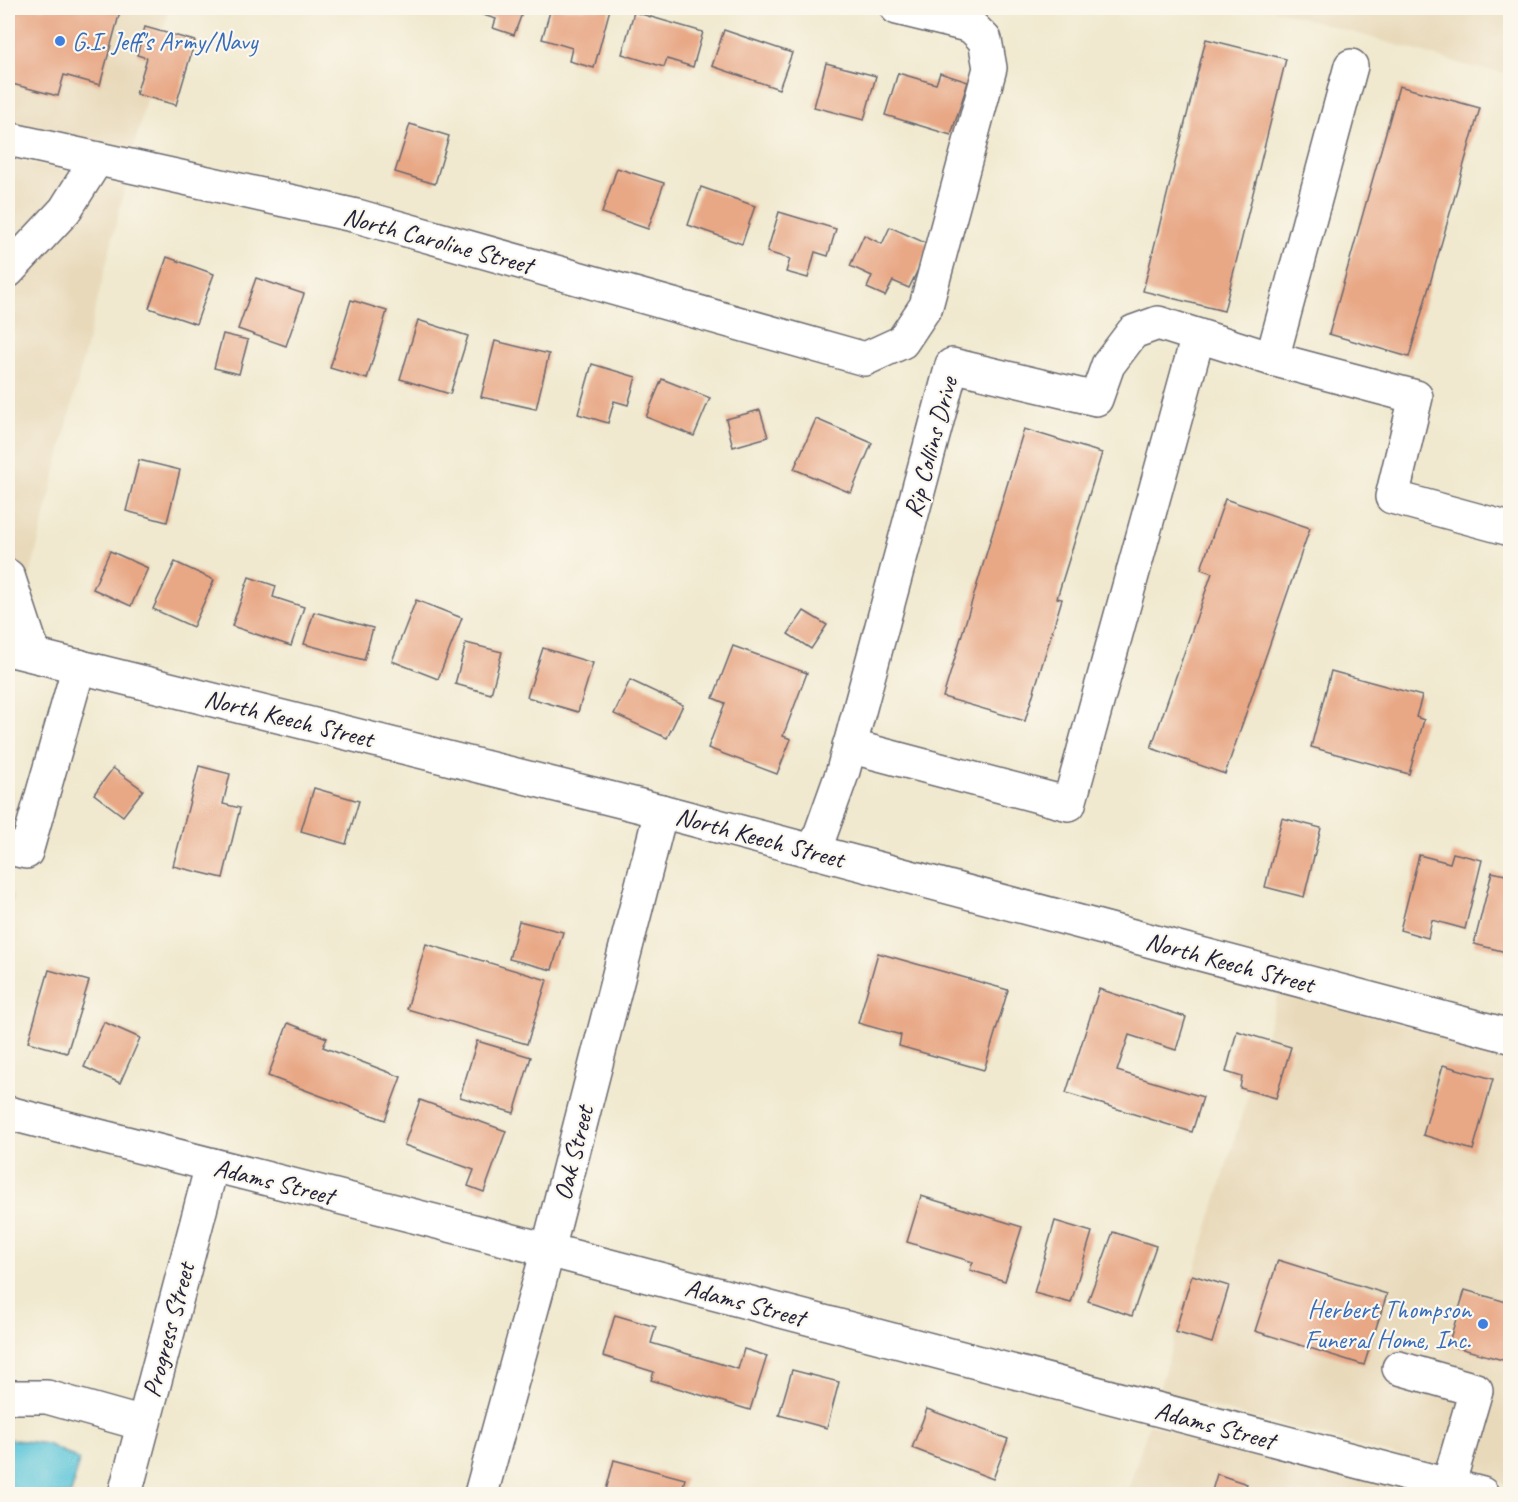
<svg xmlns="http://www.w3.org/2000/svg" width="1518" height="1502" font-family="Caveat,sans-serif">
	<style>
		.built { fill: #e8d9ba }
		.water { fill: #5dc6d9; stroke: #40748a; stroke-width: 1.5 }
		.building { fill: #e8a886 }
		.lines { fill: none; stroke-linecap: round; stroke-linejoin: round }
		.minor-casing { stroke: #6a686f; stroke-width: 36 }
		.minor { stroke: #fff; stroke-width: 33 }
		.shop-dot { fill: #3f7fe0; stroke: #fbf7ec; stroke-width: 2 }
		.labels { text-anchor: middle; stroke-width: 4.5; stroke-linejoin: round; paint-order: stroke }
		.shop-label { font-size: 26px; fill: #366cbe; stroke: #fbf7ec; text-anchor: start }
		.street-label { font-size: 26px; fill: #22223b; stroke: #fbf7ec }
	</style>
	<rect width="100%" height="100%" fill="#fbf7ec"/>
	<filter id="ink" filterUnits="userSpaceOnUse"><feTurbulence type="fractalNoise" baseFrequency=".0167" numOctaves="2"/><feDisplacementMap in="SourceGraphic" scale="12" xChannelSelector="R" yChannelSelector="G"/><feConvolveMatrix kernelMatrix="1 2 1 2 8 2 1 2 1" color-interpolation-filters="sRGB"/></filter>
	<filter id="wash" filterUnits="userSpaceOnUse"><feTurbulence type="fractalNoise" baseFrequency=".008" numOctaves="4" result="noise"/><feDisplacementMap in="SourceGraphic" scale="24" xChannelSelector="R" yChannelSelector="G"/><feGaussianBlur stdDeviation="1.35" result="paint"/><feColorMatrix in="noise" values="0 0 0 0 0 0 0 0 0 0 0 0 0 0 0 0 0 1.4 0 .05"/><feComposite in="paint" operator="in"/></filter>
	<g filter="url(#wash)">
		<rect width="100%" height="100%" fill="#f0e9cf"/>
		<g class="built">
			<polygon points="8,8 169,8 133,152 8,125"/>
			<polygon points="1270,8 1510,8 1510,74 1472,67"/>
			<polygon points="8,158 126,183 16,634 8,632"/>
			<polygon points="1279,992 1510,1053 1510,1485 1158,1393"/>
			<polygon points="1149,1424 1419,1494 1127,1494"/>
		</g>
		<polygon class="water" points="8,1439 47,1444 79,1460 71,1494 8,1494"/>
		<g id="blocks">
			<g class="building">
				<polygon points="8,8 121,8 100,85 64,75 58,96 8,83"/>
				<polygon points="461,8 524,8 514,35 493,28 496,19"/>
				<polygon points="551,8 610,9 594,68 569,61 572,48 542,39"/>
				<polygon points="634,12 703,32 693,67 667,59 664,67 622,54"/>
				<polygon points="145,27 195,41 176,105 136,94 147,58 137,55"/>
				<polygon points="724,30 792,53 779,89 712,66"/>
				<polygon points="1206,39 1286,59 1224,311 1143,291"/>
				<polygon points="826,63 876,76 864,120 814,107"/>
				<polygon points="898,73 936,84 940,73 968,82 951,135 885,115"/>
				<polygon points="1399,86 1480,108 1409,357 1329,334"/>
				<polygon points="410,124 449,136 435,184 395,172"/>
				<polygon points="617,168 664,183 648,229 602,213"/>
				<polygon points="701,187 755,206 742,244 688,225"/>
				<polygon points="779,212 836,229 828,256 815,252 808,278 786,272 790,259 767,252"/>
				<polygon points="890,227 930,245 909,288 893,281 885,296 867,288 872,276 850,266 864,235 882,244"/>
				<polygon points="167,257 214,274 196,324 149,308"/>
				<polygon points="256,278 304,294 286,346 238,329"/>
				<polygon points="351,300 387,311 367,379 330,368"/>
				<polygon points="418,320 468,336 450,394 400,379"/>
				<polygon points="223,334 248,340 239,374 214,368"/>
				<polygon points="495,341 549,354 536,409 481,397"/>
				<polygon points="592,364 636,377 628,405 614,401 608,423 578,414"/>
				<polygon points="662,379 710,398 694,436 646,417"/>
				<polygon points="760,410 768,437 733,447 726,419"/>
				<polygon points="816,419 872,443 851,493 794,469"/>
				<polygon points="1024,429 1102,453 1057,598 1062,599 1025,721 943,697"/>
				<polygon points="139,460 180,470 167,522 126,511"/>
				<polygon points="1225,499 1310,528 1225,774 1151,748 1212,573 1201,569"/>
				<polygon points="110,551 148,568 131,606 93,589"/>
				<polygon points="175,562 214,580 193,627 153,609"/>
				<polygon points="249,577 276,586 273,597 304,607 291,646 232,626"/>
				<polygon points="416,600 462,618 438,679 392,661"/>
				<polygon points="804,611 827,625 811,649 788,634"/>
				<polygon points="314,612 373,628 364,660 304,644"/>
				<polygon points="466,643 502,652 491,694 455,684"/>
				<polygon points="733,646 807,673 783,736 791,739 777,774 708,748 725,703 713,698"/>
				<polygon points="543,648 593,663 578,712 527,697"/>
				<polygon points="1331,671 1422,696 1416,717 1424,720 1409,774 1311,747"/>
				<polygon points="630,680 683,705 667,738 614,714"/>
				<polygon points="199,766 230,774 223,804 240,808 223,878 173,866"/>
				<polygon points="113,768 143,790 123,816 94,794"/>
				<polygon points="314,788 359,801 346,844 301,831"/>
				<polygon points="1282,818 1321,828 1304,897 1265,887"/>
				<polygon points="1453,853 1482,860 1465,929 1432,920 1428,938 1400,930 1419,855 1450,863"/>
				<polygon points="1492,872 1510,876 1510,953 1474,944"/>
				<polygon points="8,894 13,896 8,912"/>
				<polygon points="519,921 563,932 552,970 509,959"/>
				<polygon points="426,944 547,980 527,1044 407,1009"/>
				<polygon points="878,953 1008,990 984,1070 899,1046 901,1035 858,1023"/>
				<polygon points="49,970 89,981 67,1053 28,1042"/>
				<polygon points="1099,989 1186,1017 1176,1050 1129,1035 1117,1071 1203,1097 1192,1132 1066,1093"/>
				<polygon points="104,1022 140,1038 120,1083 84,1067"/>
				<polygon points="288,1023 327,1038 323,1047 401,1077 385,1120 268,1076"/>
				<polygon points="1237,1031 1291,1047 1276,1098 1240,1088 1242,1077 1226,1072"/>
				<polygon points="477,1041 531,1057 514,1113 460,1097"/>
				<polygon points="1443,1065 1493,1079 1473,1150 1423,1135"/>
				<polygon points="420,1100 506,1131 484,1192 468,1186 474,1170 404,1145"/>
				<polygon points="921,1196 1022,1227 1005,1281 970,1270 973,1262 907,1242"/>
				<polygon points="1055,1221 1092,1232 1071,1303 1034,1293"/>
				<polygon points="1113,1232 1156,1246 1132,1316 1088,1301"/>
				<polygon points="1278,1260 1387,1294 1364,1365 1255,1331"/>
				<polygon points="1192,1275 1229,1286 1212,1343 1175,1332"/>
				<polygon points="1465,1290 1510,1303 1510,1362 1448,1345"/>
				<polygon points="615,1315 656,1327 651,1343 738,1369 744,1349 767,1356 750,1410 651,1380 654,1372 603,1356"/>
				<polygon points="792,1370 839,1382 827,1428 779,1415"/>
				<polygon points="927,1409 1008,1439 993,1479 912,1448"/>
				<polygon points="614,1460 685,1479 681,1494 605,1494"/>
				<polygon points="1217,1474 1247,1484 1243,1494 1211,1494"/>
			</g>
		</g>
	</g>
	<g filter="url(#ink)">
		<use href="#blocks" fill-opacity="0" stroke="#6a686f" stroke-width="1.5"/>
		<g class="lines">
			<g class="minor-casing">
				<g id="minor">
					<polyline points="8,139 357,216 865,359 902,342 926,306 990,68 985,40 971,26 897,8"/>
					<polyline points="8,271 65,210 97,159"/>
					<polyline points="1272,359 1351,66"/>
					<polyline points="8,576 34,655"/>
					<polyline points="8,649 661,811 1510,1036"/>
					<polyline points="849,746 1069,804 1198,336"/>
					<polyline points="8,848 26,852 79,666"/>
					<polyline points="814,852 843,771 952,365 1096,399 1108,365 1133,332 1158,323 1272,359 1416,397 1392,497 1510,529"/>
					<polyline points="8,1113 548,1250 1482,1494"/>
					<polyline points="1399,1368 1476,1390 1448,1486"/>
					<polyline points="8,1397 47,1397 143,1424"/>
					<polyline points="125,1494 212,1165"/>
					<polyline points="481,1494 548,1250 661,811"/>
				</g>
			</g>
			<use href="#minor" class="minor"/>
		</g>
	</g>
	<g class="shop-dot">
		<circle cx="60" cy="41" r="6"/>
		<circle cx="1483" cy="1324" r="6"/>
	</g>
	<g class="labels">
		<g class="shop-label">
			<text x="72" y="50">G.I. Jeff's Army/Navy</text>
			<text x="1471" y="1318" text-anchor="end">Herbert Thompson<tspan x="1471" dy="30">Funeral Home, Inc.</tspan></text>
		</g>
		<g class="street-label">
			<text transform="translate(438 240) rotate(15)" y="9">North Caroline Street</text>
			<text transform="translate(930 447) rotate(-75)" y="9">Rip Collins Drive</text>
			<text transform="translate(289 718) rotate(14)" y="9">North Keech Street</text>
			<text transform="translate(760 837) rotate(15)" y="9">North Keech Street</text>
			<text transform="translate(1230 962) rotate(15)" y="9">North Keech Street</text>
			<text transform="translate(573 1153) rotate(-76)" y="9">Oak Street</text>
			<text transform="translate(274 1181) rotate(14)" y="9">Adams Street</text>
			<text transform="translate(745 1302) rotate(15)" y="9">Adams Street</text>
			<text transform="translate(168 1330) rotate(-75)" y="9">Progress Street</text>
			<text transform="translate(1215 1425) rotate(15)" y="9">Adams Street</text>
		</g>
	</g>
	<rect width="1518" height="1502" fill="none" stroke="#fbf7ec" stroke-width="30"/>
</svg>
